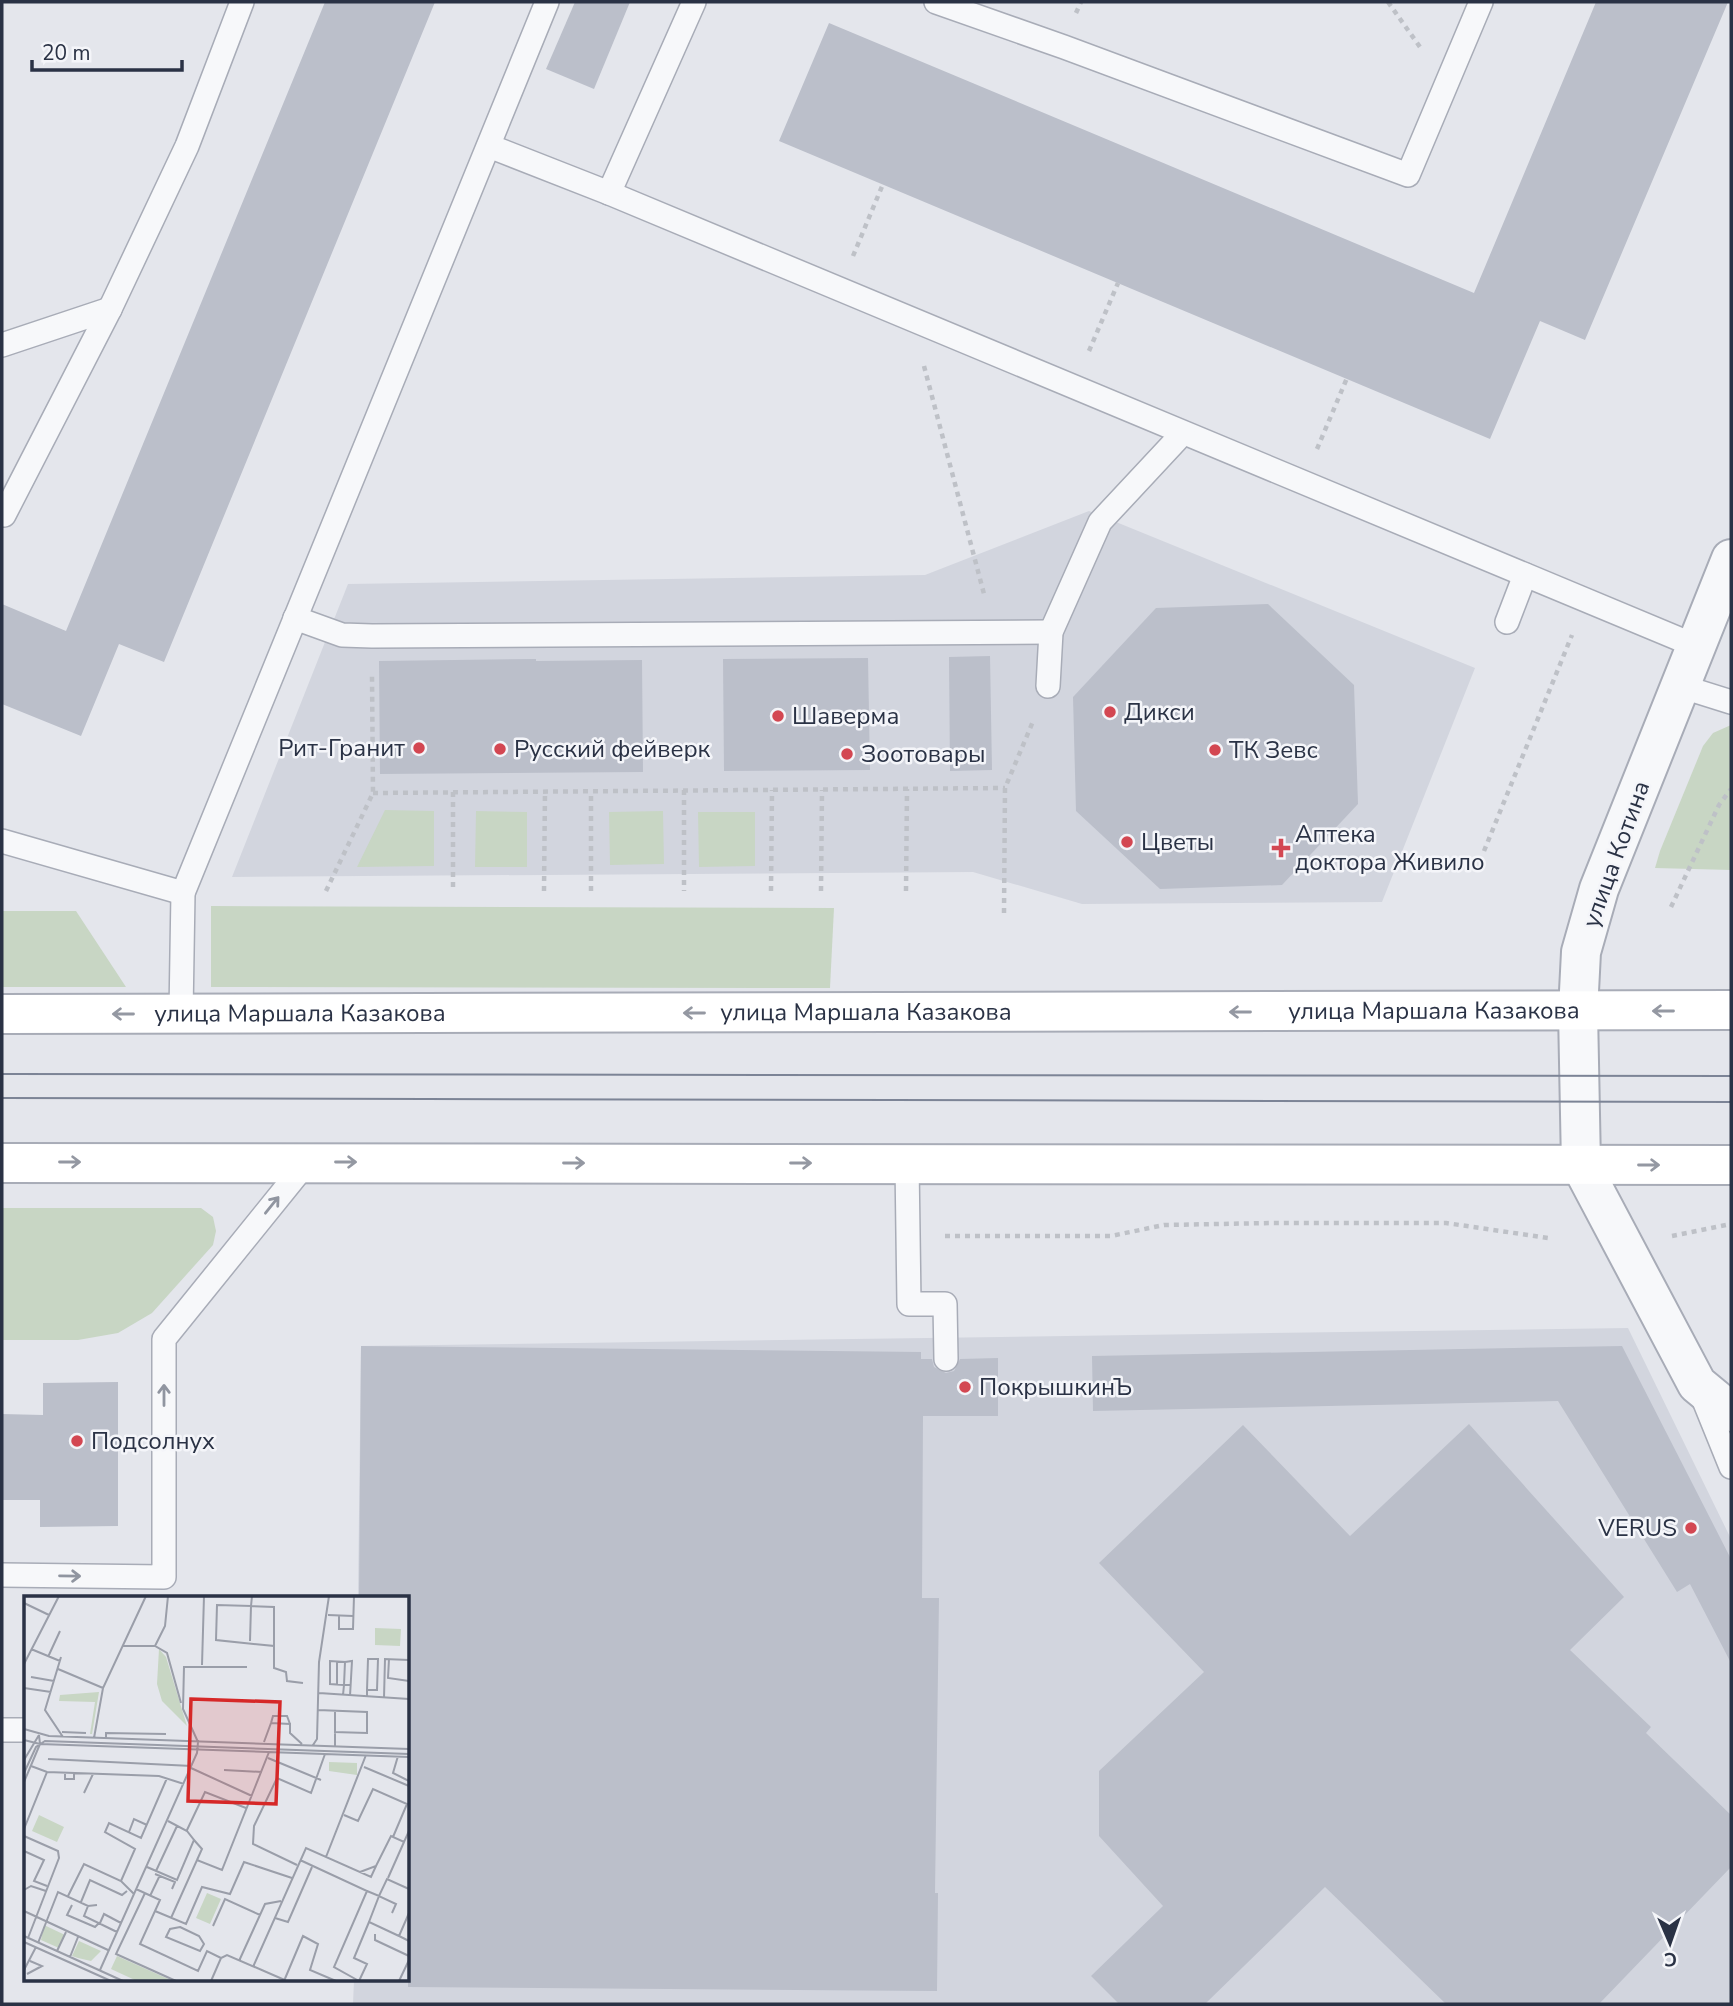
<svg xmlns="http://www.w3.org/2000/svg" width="1733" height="2006" font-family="'Nunito Sans',sans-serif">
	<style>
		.built { fill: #d2d5de }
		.green { fill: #c8d6c4 }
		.building { fill: #bbbfca }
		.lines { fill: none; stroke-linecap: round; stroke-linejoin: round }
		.lane-casing { stroke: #a8acb7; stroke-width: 26 }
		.street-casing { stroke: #a8acb7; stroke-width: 42 }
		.secondary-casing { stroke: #a8acb7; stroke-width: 42 }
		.path { stroke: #bec1c7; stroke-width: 4.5; stroke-dasharray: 5 5; stroke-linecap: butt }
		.lane { stroke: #f7f8fa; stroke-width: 23 }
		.street { stroke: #f7f8fa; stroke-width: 38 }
		.secondary { stroke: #fff; stroke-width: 38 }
		.tram { stroke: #7c8496; stroke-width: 2 }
		.oneway { stroke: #9498a2 }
		.oneway2 { stroke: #9095a0 }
		.poi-dot { fill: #d34752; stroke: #f4f5f9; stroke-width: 2.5 }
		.labels { text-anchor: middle; stroke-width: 5; stroke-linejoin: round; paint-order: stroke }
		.poi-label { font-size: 24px; fill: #2a3245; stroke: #f4f5f9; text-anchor: start }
		.street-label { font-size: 24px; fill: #2a3245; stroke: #f4f5f9 }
		.inset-road { fill: none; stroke: #9a9ea9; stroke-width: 2 }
		.view { fill: #d62828; fill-opacity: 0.15; stroke: #d62828; stroke-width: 3.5 }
		.inset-edge { fill: none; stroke: #2a3245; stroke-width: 3.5 }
	</style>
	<rect width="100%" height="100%" fill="#e4e6ec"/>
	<g class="built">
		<polygon points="1089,511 1475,668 1382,902 1082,904 973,872 232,877 348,584 925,575"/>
		<polygon points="1628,1328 1731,1539 1731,2004 353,2004 354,1980 408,1980 408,1598 358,1598 361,1346"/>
	</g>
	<g class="green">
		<polygon points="1731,725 1731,870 1655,868 1660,851 1703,746 1713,733"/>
		<polygon points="385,810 434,811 434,866 357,867"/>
		<polygon points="476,811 527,812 527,867 475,867"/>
		<polygon points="663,811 664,864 610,865 609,812"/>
		<polygon points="698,812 755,812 755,866 699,867"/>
		<polygon points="211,906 834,908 830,988 211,987"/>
		<polygon points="2,911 76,911 126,987 2,987"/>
		<polygon points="2,1208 201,1208 213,1217 216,1231 213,1245 152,1313 118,1333 78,1340 2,1340"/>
	</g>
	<g class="building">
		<polygon points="325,2 435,2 164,662 119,644 81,736 2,704 2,604 66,631"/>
		<polygon points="575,2 630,2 594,89 546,69"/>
		<polygon points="1596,2 1728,2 1585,340 1540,321 1490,439 779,141 829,23 1474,293"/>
		<polygon points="1268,604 1354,685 1358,804 1282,885 1160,889 1076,811 1073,697 1156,608"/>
		<polygon points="990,656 992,770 950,771 949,657"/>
		<polygon points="868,658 870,770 724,771 723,659"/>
		<polygon points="536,659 536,661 642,660 643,772 380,774 379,661"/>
		<polygon points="361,1346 921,1352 921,1359 932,1359 934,1367 946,1373 954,1371 960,1359 998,1358 998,1416 923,1416 922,1598 939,1598 935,1893 938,1893 937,1991 408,1987 408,1598 359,1598"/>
		<polygon points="1622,1346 1731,1559 1731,1663 1690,1584 1677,1592 1558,1401 1093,1411 1092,1356"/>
		<polygon points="118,1382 118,1526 40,1527 40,1500 2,1500 2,1414 43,1415 43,1383"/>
		<polygon points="1469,1424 1624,1597 1570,1650 1651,1727 1646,1733 1731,1815 1731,1867 1599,2004 1446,2004 1325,1887 1205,2004 1119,2004 1091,1976 1163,1906 1099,1836 1099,1771 1204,1672 1099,1563 1243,1425 1350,1536"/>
	</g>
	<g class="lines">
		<g class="lane-casing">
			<g id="lane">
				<polyline points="936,2 1064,47 1408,175 1481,2"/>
				<polyline points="489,146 609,193 1696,646"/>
				<polyline points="609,193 694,2"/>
				<polyline points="2,345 110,309"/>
				<polyline points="2,514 4,515 110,309 187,146 242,2"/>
				<polyline points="295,618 342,635 372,636 1051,632"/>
				<polyline points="1507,622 1525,575"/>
				<polyline points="1048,686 1051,632 1100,522 1183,433"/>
				<polyline points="1680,686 1731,702"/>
				<polyline points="2,841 183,893"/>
				<polyline points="181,1013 183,893 547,2"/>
				<polyline points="907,1163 909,1304 945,1304 946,1359"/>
				<polyline points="1701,1393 1731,1467"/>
				<polyline points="2,1575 164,1577 164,1339 307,1162"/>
				<polyline points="2,1730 26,1730"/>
			</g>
		</g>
		<g class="street-casing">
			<polyline id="street" points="1731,559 1599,889 1581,952 1578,1011 1581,1165 1697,1384 1731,1412"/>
		</g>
		<g class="secondary-casing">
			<g id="secondary">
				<path id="s1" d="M2,1014L1731,1010"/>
				<polyline points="2,1163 1731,1165"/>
			</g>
		</g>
		<g class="path">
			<polyline points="1388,2 1420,47"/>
			<polyline points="1076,13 1081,2"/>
			<polyline points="853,256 883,184"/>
			<polyline points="1089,351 1118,283"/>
			<polyline points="924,366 984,594"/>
			<polyline points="1317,449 1347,378"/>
			<polyline points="684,790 684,891"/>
			<polyline points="453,792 453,891"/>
			<polyline points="373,793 1005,788"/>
			<polyline points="1484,851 1572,635"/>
			<polyline points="326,891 373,793 372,675"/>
			<polyline points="544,891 545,791"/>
			<polyline points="591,891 591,791"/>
			<polyline points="771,891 772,790"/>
			<polyline points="821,891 822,790"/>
			<polyline points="906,891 907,789"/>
			<polyline points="1671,907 1719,805 1731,789"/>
			<polyline points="1004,913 1005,788 1034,719"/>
			<polyline points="945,1236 1111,1236 1164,1225 1271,1223 1446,1223 1548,1238"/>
			<polyline points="1672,1236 1731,1224"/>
		</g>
		<use href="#lane" class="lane"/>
		<use href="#street" class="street"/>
		<use href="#secondary" class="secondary"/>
		<g class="tram">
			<polyline points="2,1074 1731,1076"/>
			<polyline points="2,1098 1731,1102"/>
		</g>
	</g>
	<defs><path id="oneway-shaft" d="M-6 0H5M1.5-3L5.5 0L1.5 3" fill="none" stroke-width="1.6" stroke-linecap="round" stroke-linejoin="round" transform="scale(1.75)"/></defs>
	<g class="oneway">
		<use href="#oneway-shaft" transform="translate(1663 1011) rotate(180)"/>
		<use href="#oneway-shaft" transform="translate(1240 1012) rotate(180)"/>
		<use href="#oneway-shaft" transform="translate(694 1013) rotate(180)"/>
		<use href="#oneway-shaft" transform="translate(123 1014) rotate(180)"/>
		<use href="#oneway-shaft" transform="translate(70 1162)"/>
		<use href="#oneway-shaft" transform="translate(346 1162)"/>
		<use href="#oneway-shaft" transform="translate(574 1163)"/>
		<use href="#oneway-shaft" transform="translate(801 1163)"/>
		<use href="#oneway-shaft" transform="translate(1649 1165)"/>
	</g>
	<g class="oneway2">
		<use href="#oneway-shaft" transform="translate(272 1205) rotate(-51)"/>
		<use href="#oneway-shaft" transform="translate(164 1395) rotate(-90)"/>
		<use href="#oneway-shaft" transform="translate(70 1576) rotate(1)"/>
	</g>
	<g class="poi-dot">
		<circle cx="1110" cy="712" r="7"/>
		<circle cx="778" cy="716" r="7"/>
		<circle cx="419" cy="748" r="7"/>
		<circle cx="500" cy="749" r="7"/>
		<circle cx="1215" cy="750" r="7"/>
		<circle cx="847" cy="754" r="7"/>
		<circle cx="1127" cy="842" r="7"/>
		<path d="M1277.5 837.5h7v7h7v7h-7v7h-7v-7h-7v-7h7z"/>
		<circle cx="965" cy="1387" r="7"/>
		<circle cx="77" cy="1441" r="7"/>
		<circle cx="1691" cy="1528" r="7"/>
	</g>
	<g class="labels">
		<g class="poi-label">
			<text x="1124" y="720">Дикси</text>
			<text x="792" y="724">Шаверма</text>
			<text x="405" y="756" text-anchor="end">Рит-Гранит</text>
			<text x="514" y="757">Русский фейверк</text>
			<text x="1229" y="758">ТК Зевс</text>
			<text x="861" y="762">Зоотовары</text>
			<text x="1295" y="842">Аптека<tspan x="1295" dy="28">доктора Живило</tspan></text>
			<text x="1141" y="850">Цветы</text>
			<text x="979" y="1395">ПокрышкинЪ</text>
			<text x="91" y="1449">Подсолнух</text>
			<text x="1677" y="1536" text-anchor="end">VERUS</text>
		</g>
		<g class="street-label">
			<text transform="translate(1616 854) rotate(-70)" y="8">улица Котина</text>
			<text dy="8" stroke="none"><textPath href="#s1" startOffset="1432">улица Маршала Казакова</textPath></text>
			<text dy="8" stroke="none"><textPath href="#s1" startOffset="298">улица Маршала Казакова</textPath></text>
			<text dy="8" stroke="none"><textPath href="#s1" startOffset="864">улица Маршала Казакова</textPath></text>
		</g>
	</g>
	<g transform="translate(24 1596)">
		<rect width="385" height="385" fill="#e4e6ec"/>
		<path d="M351,32L377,33L376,50L351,49ZM135,53L142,61L163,130L138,105L133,88ZM75,96L68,138H66L71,106L35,105L36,99ZM305,166L333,167V179L305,175ZM15,219L40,231L33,246L8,235ZM183,297L197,303L186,328L172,322ZM20,329L41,339L35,352L17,344ZM55,345L77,355L67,365L54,362L48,360ZM93,360L149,385H113L87,373Z" fill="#c8d6c4"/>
		<path class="inset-road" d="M228,0L227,10L193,9L192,44L250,50V72L262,76L263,85L279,87M0,7L25,19M304,19L329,20M315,19V33H329L330,0M226,45L227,10L250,11V50M99,50H131L143,57L157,107M131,50L141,30L144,0M7,53L36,65M24,61L36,35M37,61L21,114L39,141M365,63L364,82L385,85M321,66L328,65L326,100M0,68L35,0M178,69L180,0M34,73L79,92M7,81L30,85M313,89V66M0,92L27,96M343,94H353L354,63H344L343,94V101M295,97L385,103M319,99L320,89L306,88V65L321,66L320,89H327M360,102L361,63L385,64M294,114L343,116V137L310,136M247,127L249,120H263L266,128M0,133L25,140L385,153M38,136L62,137M70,142L79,92L122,0M82,142V137L142,138M0,144L16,148L385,161M240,146L247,127L266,128V137L278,148M289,149L293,143L295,66L305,0M311,150V115M374,160L369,177L385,185M244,162L297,184M24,163L168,170M0,164L15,139M7,170L23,176L135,180L160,188M340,171L385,190M167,172L228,200M200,174L238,176M0,177L12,151L21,145L385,158M41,177V183H50V177M0,186L16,148L15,139M60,197L69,178M320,219L334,225L349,193L383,208L369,241M0,233L23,176M163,234L181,196L222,212M105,236L110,223L123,229M0,240L34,255L35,262L4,342M170,244L178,253L173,264M0,255L20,264L10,285L23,290M302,261L342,159M276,264L343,295L310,371L335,385M273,269L229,248L230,230L253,182L287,197L301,158M123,271L153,284L170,244L163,235L144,225M132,275L153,230M336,276L352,270L367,240L380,246L385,235M131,278L151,286L148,293M364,282L380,246M97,285L111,253L81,236L85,227L117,242L143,182M112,293L136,304L116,348L174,375L183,355L197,362M0,294L7,290L22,295M343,295L355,300L363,283L385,293M121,297L92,358L152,385M44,300L60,268L97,285L110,298M126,300L136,279M57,306L66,284L98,299L103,295M48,309L43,319L71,331L75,327M64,310L60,320L93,336M0,315L84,354M131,315L162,328L178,291L206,298L220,266L268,282M368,317L372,308L355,300L345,326L375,340M385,317L375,340L385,345M147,322L173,264L198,274L245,156M251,322L264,326L288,271M76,327L80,318L97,327M189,330L201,303L236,319M156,331L175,340L180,348L176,355L142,341L146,333ZM351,338V344L385,360M0,340L99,385M0,346L87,385M14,347L34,296L64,310L73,309M33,355L42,336M46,361L54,341M215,365L241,308L257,305M229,371L282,252L347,281L352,270M0,374L12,351M76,374L173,157L174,146L159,113L160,71H223M3,378L18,370L6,365M187,385L197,362L203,359L263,385M260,385L279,340L294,348L286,374L312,385M335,385L343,368L330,362L345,326M375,385L385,364"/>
		<path class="view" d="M167,103L256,106L252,208L164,205Z"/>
		<rect width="385" height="385" class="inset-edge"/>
	</g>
	<rect width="1733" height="2006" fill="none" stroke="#2a3245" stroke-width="7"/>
	<g transform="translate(1670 1943) rotate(178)" stroke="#f4f5f9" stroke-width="5" paint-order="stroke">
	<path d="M0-5L12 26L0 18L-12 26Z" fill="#2a3245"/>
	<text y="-10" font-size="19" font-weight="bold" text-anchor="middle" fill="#2a3245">С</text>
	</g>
	<path d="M32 60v10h150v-10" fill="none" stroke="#2a3245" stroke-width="3.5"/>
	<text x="42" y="60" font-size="21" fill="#2a3245" stroke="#f4f5f9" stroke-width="5" paint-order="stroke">20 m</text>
</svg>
